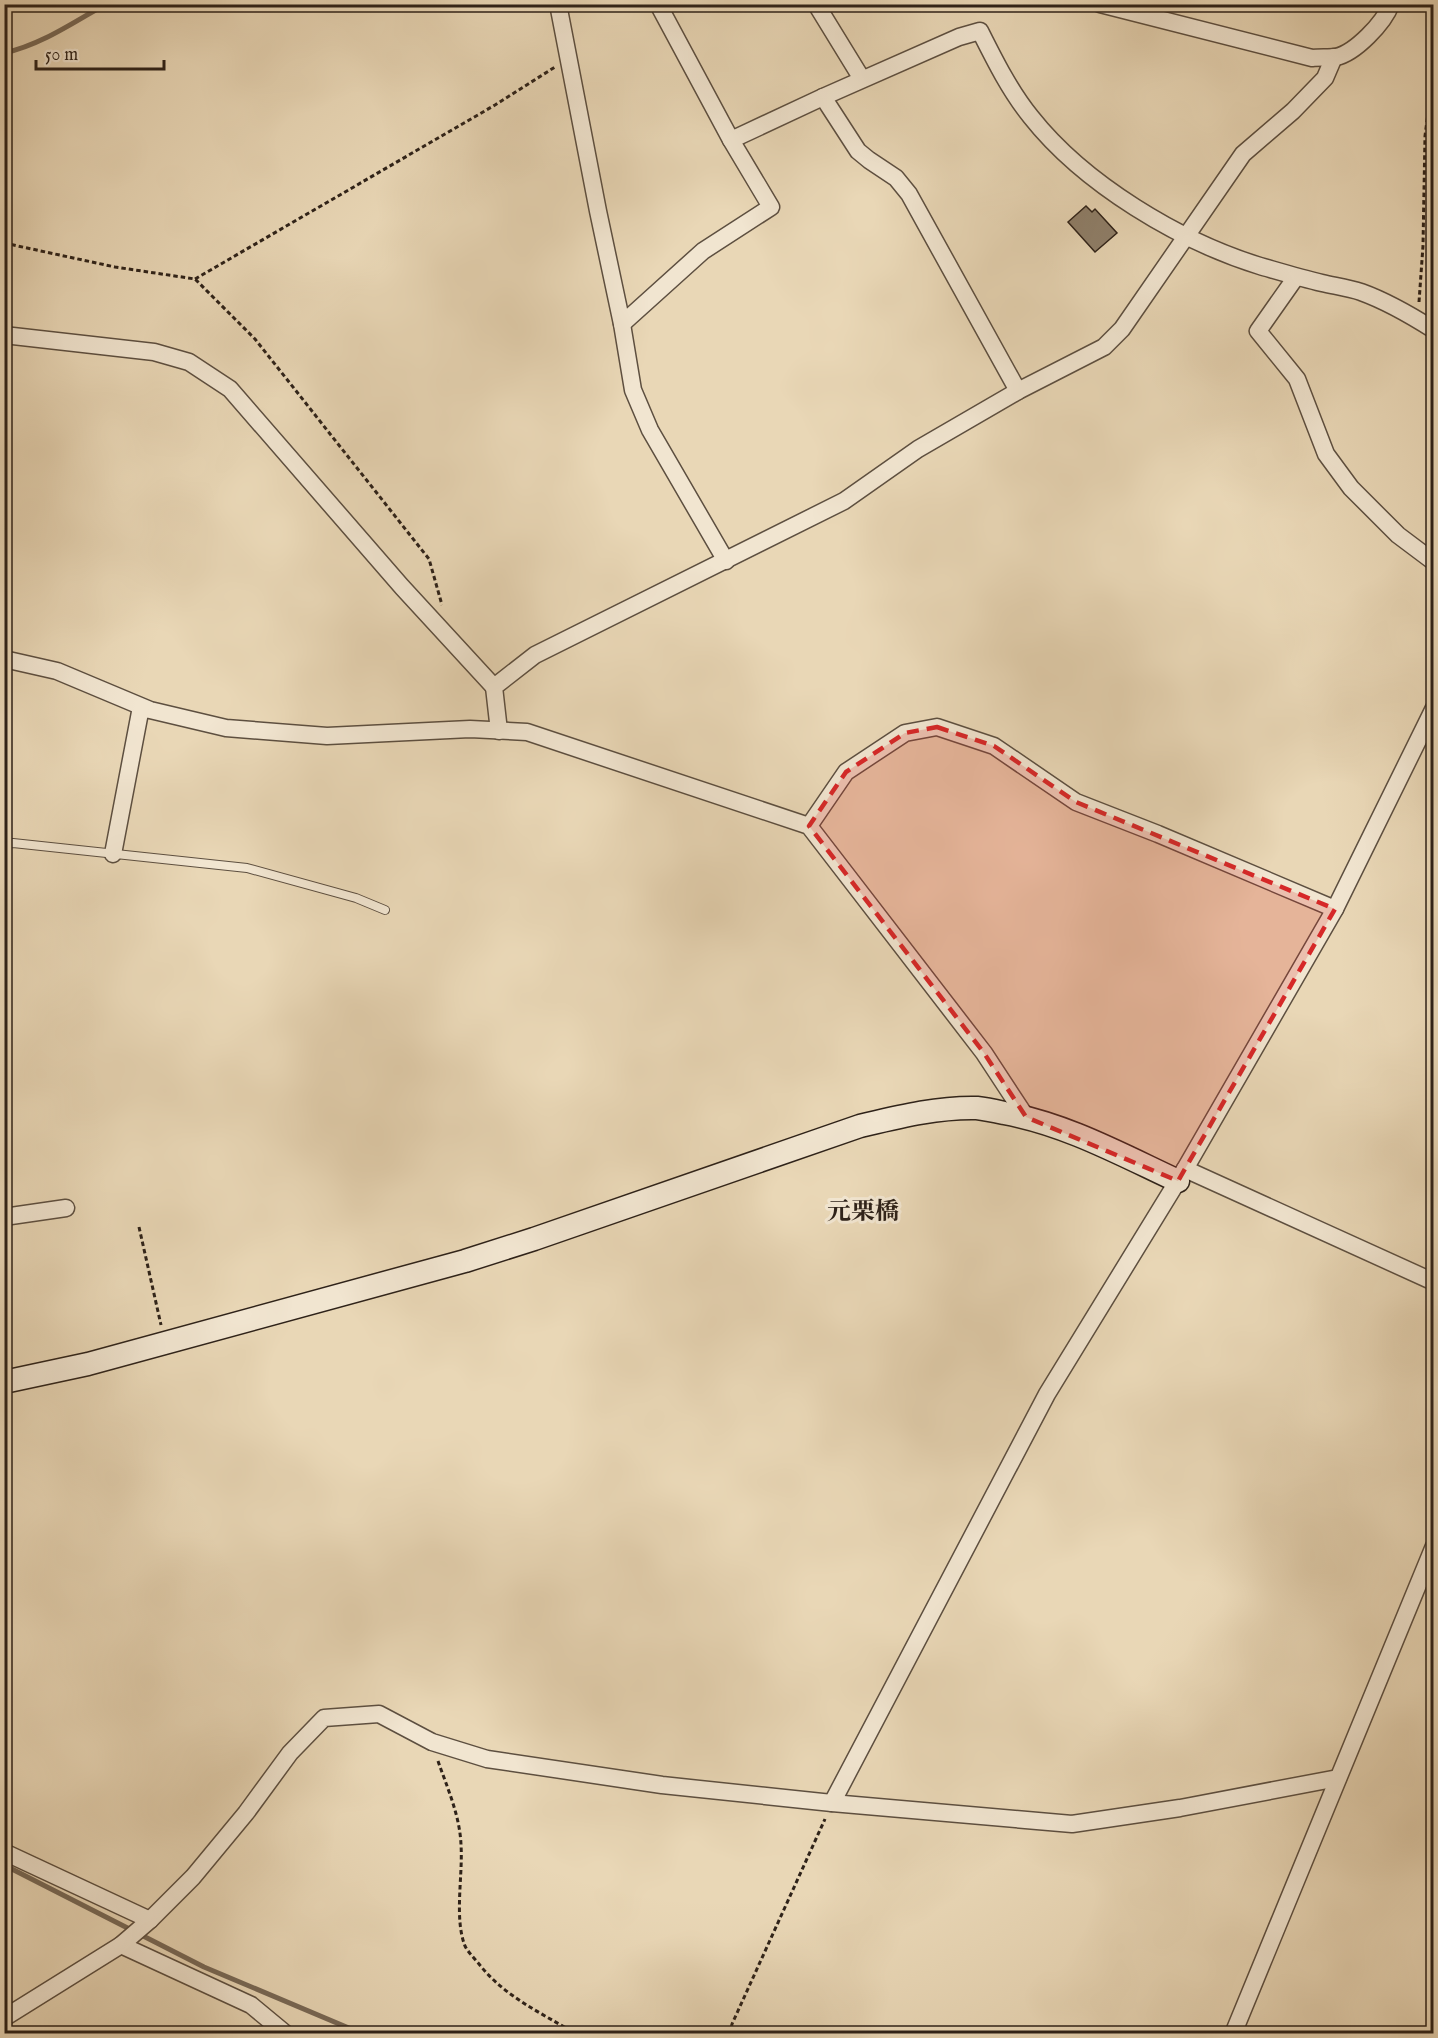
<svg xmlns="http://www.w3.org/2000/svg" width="1438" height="2038" font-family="'IM FELL English','Noto Serif JP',serif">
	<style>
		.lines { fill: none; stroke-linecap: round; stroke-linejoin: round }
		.stream { stroke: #786957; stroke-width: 5 }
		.building { fill: #8f806b; stroke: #2e2219; stroke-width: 1.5 }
		.lane-casing { stroke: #5d4f40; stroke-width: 10 }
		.street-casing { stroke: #5d4f40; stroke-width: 19 }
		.secondary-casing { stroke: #2e2219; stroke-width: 25 }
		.path { stroke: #2e2219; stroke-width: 3; stroke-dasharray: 4.5 3; stroke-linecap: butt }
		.lane { stroke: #f1e5d0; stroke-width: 8 }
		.street { stroke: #f1e5d0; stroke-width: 16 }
		.secondary { stroke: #f1e5d0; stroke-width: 22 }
		.marked { fill: #d62828; fill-opacity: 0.2; stroke: #d62828; stroke-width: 4.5; stroke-dasharray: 12 8; stroke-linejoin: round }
		.labels { text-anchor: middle; stroke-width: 6; stroke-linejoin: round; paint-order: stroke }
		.quarter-label { font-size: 24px; font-weight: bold; fill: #2e2219; stroke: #f1e5d0 }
	</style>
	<rect width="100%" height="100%" fill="#e9d7b6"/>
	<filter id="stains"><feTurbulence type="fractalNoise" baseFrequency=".00333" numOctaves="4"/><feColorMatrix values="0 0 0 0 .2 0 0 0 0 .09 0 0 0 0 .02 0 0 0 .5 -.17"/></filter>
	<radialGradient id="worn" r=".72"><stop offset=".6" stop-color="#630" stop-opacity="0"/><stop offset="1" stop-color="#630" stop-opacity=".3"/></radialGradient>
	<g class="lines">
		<g class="stream">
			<path d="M4,53C41,45 74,22 106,4"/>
			<polyline points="4,1865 204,1967 363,2034"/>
		</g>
	</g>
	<polygon class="building" points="1086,206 1092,212 1095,209 1117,233 1095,252 1068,222"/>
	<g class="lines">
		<g class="lane-casing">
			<polyline id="lane" points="4,844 13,843 247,868 356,898 385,910"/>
		</g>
		<g class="street-casing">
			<g id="street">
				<polyline points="558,4 598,211 622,324 633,390 650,430 726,561"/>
				<path d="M658,4L731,140L823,97L959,37L980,31C995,61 1010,91 1031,117C1084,184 1179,241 1260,266C1281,272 1301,278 1322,283C1335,286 1349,288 1361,292C1386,301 1412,316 1434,330"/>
				<polyline points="816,4 862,79"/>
				<path d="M1100,4L1312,58C1319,57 1328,58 1336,57C1355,53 1384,23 1391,4"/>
				<polyline points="823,97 858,151 869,160 896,178 909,194 1018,391"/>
				<polyline points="1296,277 1258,331 1297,379 1326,454 1351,488 1398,535 1434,562"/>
				<polyline points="622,324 703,251 771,207 731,140"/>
				<polyline points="4,335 154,352 189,362 230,389 402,587 494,687"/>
				<polyline points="4,659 57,671 150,710 226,728 327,736 470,729 527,732 809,826 984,1053 1026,1117"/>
				<polyline points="499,731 494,687 535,655 844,501 918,449 1018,391 1104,347 1122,329 1243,154 1293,111 1325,78 1334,57"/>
				<polyline points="809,826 846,772 905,733 937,727 994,746 1076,802 1158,834 1335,909"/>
				<polyline points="113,854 141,707"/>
				<polyline points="1185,1169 1434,1282"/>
				<polyline points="4,1217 66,1208"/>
				<polyline points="832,1803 1047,1394 1185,1169 1335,909 1434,708"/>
				<polyline points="4,1852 150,1920"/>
				<polyline points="121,1945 251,2005 286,2034"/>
				<polyline points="4,2018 121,1945 150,1920 193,1877 246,1813 290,1753 324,1718 379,1714 432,1742 487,1759 662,1785 832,1803 1072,1824 1180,1808 1338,1778"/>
				<polyline points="1233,2034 1434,1546"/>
			</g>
		</g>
		<g class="secondary-casing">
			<path id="secondary" d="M4,1382L88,1364L465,1261L534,1239L860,1126C898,1117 937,1107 977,1108C986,1109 995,1111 1004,1113C1066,1124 1122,1155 1178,1181"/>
		</g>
		<g class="path">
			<polyline points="4,243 115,267 195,279 255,339 429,559 442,605"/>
			<polyline points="195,279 495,105 555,67"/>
			<polyline points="1419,302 1423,246 1425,136 1434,67"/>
			<polyline points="139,1227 161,1325"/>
			<path d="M438,1761C447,1787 460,1816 461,1845C463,1876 454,1918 465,1946C468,1952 474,1958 479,1964C505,1997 540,2012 576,2034"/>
			<polyline points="730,2034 732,2024 825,1819"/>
		</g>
		<use href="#lane" class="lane"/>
		<use href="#street" class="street"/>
		<use href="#secondary" class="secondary"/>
	</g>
	<path class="marked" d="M937,727L994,746L1076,802L1335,909L1178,1181L1026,1117L984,1053L809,826L846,772L905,733Z"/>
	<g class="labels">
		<g class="quarter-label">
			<text x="863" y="1219">元栗橋</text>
		</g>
	</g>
	<rect width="1438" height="2038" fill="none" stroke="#e9d7b6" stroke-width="24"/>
	<rect x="6" y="6" width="1426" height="2026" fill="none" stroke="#2e2219" stroke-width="3"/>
	<rect x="12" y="12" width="1414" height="2014" fill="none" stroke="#2e2219" stroke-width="1.5"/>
	<path d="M36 60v9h128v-9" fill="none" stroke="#2e2219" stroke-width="3"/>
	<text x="45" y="60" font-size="18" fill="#2e2219" stroke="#f1e5d0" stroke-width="4.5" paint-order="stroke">50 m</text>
	<rect width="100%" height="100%" filter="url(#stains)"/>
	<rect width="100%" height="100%" fill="url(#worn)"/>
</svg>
